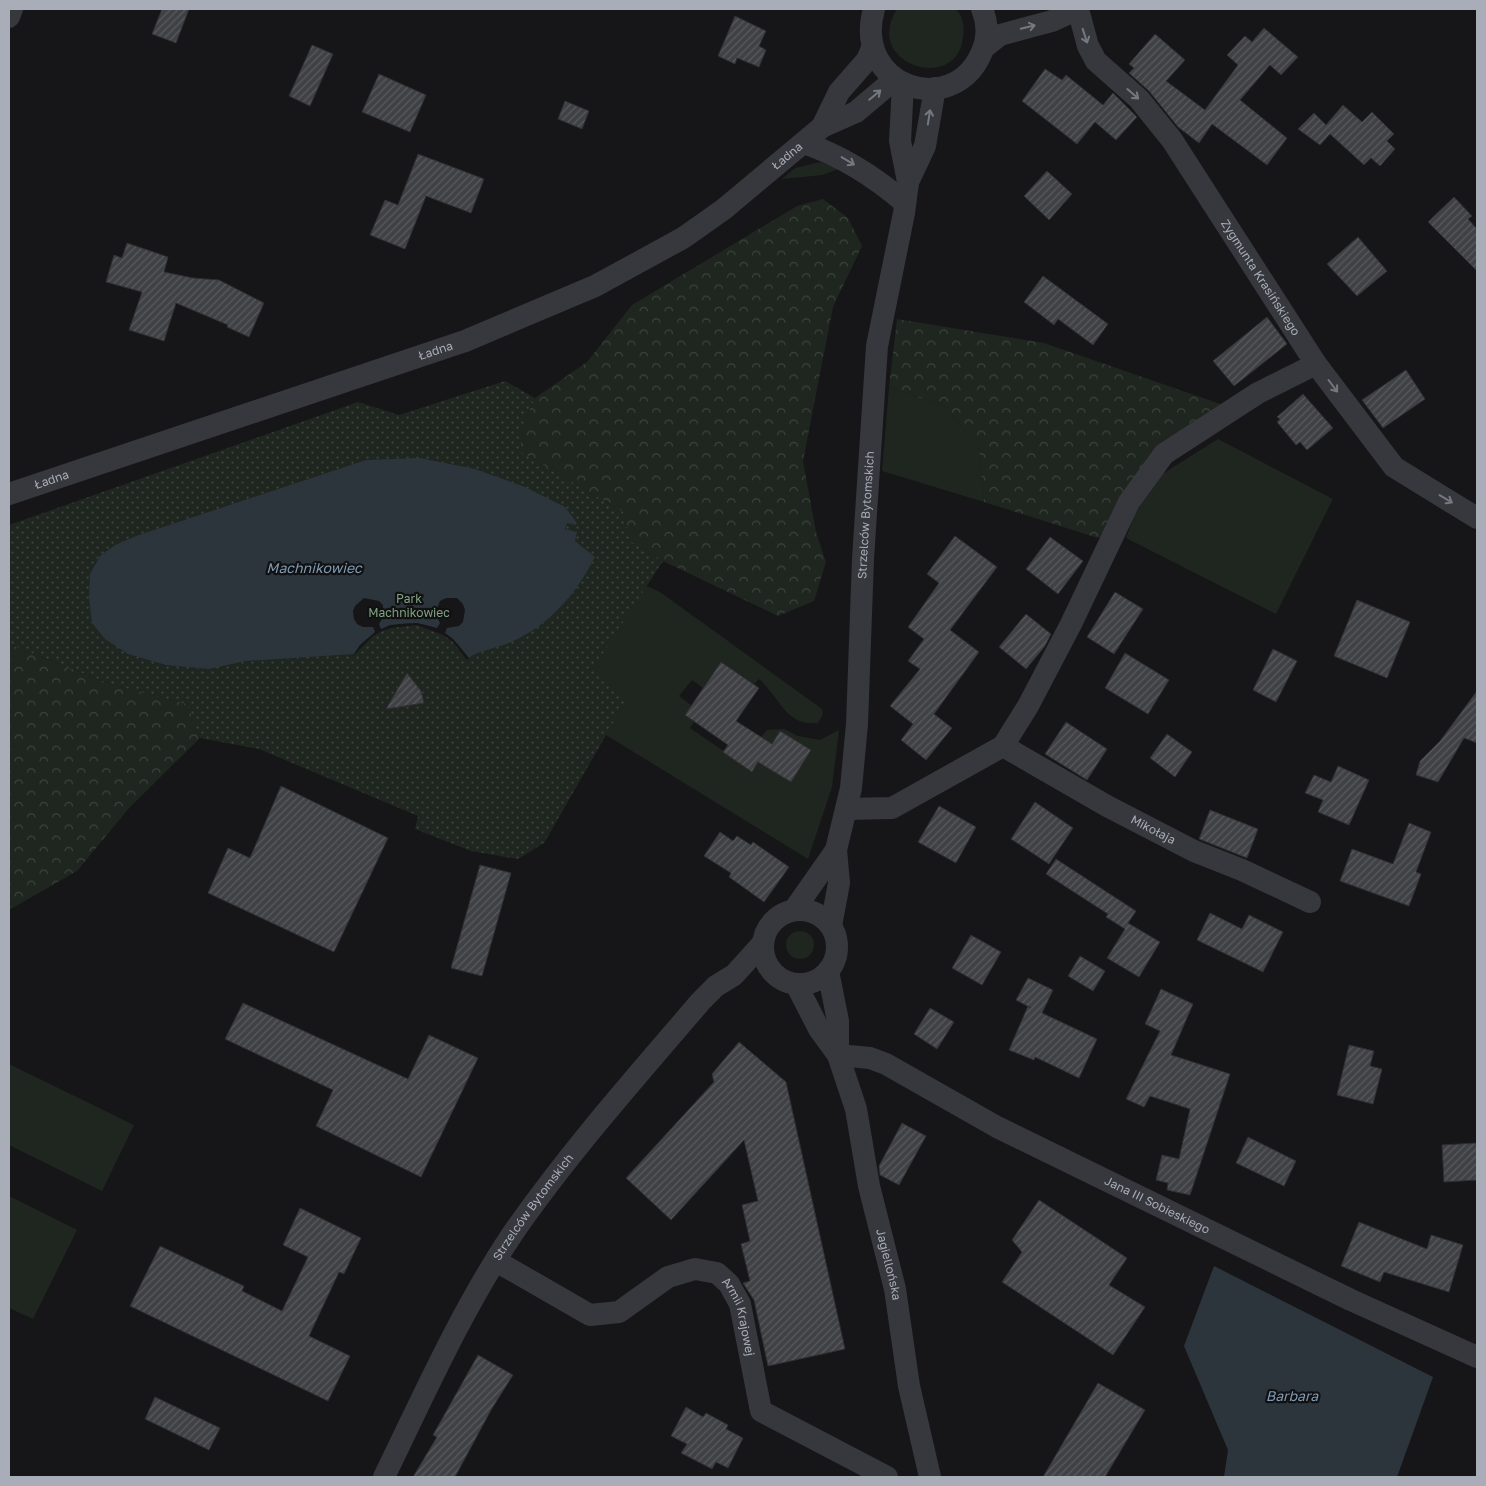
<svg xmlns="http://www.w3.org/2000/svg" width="1486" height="1486" font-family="'Golos Text',sans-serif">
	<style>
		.grass { fill: #1e261f }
		.forest { fill: url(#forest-crowns) }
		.park { fill: url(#park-dots) }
		.water { fill: #2c353c }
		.pier { fill: #161618 }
		.building { fill: url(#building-hatch); stroke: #303034 }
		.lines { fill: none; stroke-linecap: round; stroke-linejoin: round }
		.street { stroke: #37383d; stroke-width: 22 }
		.oneway { stroke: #757881 }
		.labels { text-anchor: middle; stroke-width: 4.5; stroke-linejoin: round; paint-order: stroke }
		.street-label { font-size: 12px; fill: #a8adb8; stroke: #111113 }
		.park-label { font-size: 12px; fill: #7fa381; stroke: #111113 }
		.water-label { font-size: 14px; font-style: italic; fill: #7f9bb3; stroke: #111113 }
	</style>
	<defs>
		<pattern id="forest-crowns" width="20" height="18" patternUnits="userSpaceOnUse" patternTransform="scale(1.25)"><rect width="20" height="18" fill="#1e261f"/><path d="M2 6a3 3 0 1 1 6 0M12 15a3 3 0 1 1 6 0" fill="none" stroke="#3c433d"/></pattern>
		<pattern id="park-dots" width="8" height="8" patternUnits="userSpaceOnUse" patternTransform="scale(1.25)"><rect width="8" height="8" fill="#1e261f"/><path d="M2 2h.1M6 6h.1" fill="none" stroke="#3c433d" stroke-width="1.8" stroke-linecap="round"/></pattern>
		<pattern id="building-hatch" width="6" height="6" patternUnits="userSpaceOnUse" patternTransform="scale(1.25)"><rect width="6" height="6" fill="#404145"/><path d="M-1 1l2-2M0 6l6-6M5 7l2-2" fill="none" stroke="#595a5e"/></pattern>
	</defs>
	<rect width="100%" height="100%" fill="#161618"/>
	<g class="grass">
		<path d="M897,9H956C963,17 965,27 963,38C956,94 862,64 897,9Z"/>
		<polygon points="820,162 841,168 823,175 782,179 795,168"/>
		<polygon points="889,387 948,408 979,450 984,502 882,471"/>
		<polygon points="1218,439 1333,499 1276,614 1126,538 1134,516 1156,478"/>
		<path d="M610,570L660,592L822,709L823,714L818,723C786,727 779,696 759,679L754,684L721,662L703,688L692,680L679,696L691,705L685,715L694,722L690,728L753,771L760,756L759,739L767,730L784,729L798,736L820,740L839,730L832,787L808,859L606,735L544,843Z"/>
		<circle cx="800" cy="945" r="14"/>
		<polygon points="9,1064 134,1125 102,1191 9,1145"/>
		<polygon points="9,1196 77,1230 33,1319 9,1308"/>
	</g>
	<g class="forest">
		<polygon points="823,199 848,218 862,246 833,307 803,461 816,532 826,562 814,601 778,616 663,561 631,543 623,512 521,452 521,428 535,398 587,362 632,305 797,206"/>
		<polygon points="897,319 1044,343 1226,406 1166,444 1108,534 1098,538 984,502 979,450 948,408 889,387"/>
		<polygon points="9,644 113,685 188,704 200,738 130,807 77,871 9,910"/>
	</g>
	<polygon class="park" points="505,381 535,398 521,428 521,452 623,512 631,542 663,561 592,670 625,702 544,843 518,859 471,851 415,829 418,816 259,749 200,738 187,704 113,685 9,644 9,525 358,402 399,415"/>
	<g class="water">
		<path d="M420,458L475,469L525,487L565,507L577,523L575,525L567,523L565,529L577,532L575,541L595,557C576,594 550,625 511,642C500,647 474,652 469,658C462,650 455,639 445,633C412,614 375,623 354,654L245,661L209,669L166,665L128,654L105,639L92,623L89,598L90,574L100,556L115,545L139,535L366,460Z"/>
		<polygon points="1214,1266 1433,1377 1397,1477 1224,1477 1228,1450 1184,1346"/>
	</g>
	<polygon class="pier" points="364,598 379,601 383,605 383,617 379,624 381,629 390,625 417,623 437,628 440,623 435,613 440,601 446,598 457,598 463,604 465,610 463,622 459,626 447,628 445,633 453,639 469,658 467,660 452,641 443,635 417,625 391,628 382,631 373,636 352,657 360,645 375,632 373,627 363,627 357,624 354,619 353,611 355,606"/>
	<g class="building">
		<polygon points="162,9 189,9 176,43 152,34"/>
		<polygon points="735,16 766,31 759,46 766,50 759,67 737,58 735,64 718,56"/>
		<polygon points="1264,28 1298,57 1281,75 1270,65 1240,100 1287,138 1267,165 1212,124 1199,143 1178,127 1149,91 1129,73 1134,68 1129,64 1155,34 1185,60 1166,81 1205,110 1238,65 1227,55 1245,36 1252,42"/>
		<polygon points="312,45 333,54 310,106 289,96"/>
		<polygon points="1045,69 1062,80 1066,75 1103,105 1113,93 1137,117 1116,140 1095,122 1077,144 1022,101"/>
		<polygon points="379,74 426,95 410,132 362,112"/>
		<polygon points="565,101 589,111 582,129 558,119"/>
		<polygon points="1343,105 1362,122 1372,112 1394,134 1387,141 1395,149 1380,166 1371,158 1364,165 1330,134 1320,145 1298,129 1314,113 1326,125"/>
		<polygon points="418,154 484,179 471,213 426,196 405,249 370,235 385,200 398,205"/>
		<polygon points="1047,171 1072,194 1049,220 1024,196"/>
		<polygon points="1454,197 1472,216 1468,219 1477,229 1477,271 1428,222"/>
		<polygon points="1358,237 1387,271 1357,296 1327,264"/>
		<polygon points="127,243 168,257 164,272 193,278 219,280 264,303 249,337 227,327 228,325 176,303 164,341 129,330 142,292 106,282 114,255 122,258"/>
		<polygon points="1043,276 1108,324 1093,345 1058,319 1054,325 1024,302"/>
		<polygon points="1267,317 1287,344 1234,386 1213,361"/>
		<polygon points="1406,370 1425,399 1383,428 1362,400"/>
		<polygon points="1303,394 1333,428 1307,450 1300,442 1296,445 1277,422 1280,419 1277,417"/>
		<polygon points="955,536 997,567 950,630 979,652 934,714 952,728 926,760 901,740 913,724 890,706 920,669 908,661 924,639 908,627 939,583 927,574"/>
		<polygon points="1050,537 1083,561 1058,594 1026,569"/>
		<polygon points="1115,592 1143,609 1114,654 1087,637"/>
		<polygon points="1357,600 1410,622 1387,678 1334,656"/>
		<polygon points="1026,614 1051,634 1045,646 1026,669 999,647"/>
		<polygon points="1273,649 1297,661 1276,702 1253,690"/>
		<polygon points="1125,653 1169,680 1148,714 1105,688"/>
		<polygon points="721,662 759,688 736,721 772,744 780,731 811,750 791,782 758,762 752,772 723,752 728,745 685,715"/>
		<polygon points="407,673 421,691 424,703 386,709"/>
		<polygon points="1477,691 1477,743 1464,738 1438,782 1416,775 1420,761 1440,741"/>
		<polygon points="1066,722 1107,749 1087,780 1045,754"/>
		<polygon points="1167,734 1192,752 1175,777 1150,758"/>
		<polygon points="1338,766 1369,780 1349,825 1318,812 1323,800 1305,793 1314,775 1331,782"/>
		<polygon points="281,786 388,838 334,952 208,893 228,848 250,858"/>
		<polygon points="1035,802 1073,828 1049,864 1011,839"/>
		<polygon points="939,806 976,827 956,863 918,842"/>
		<polygon points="1210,810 1258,829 1247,858 1199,839"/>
		<polygon points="1409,823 1431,832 1416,872 1421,874 1409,906 1340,881 1352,849 1393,864"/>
		<polygon points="720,832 733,841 737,836 751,845 753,842 789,867 764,902 729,877 731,873 704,856"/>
		<polygon points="1056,859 1136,911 1128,923 1160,942 1139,977 1107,958 1125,929 1106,917 1108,914 1046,874"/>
		<polygon points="480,865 511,873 482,976 451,968"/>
		<polygon points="1210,913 1242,929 1249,915 1283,932 1263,972 1197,940"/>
		<polygon points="971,935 1001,952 982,985 952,968"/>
		<polygon points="1080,956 1105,971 1093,991 1068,976"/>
		<polygon points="1028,978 1053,990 1042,1013 1097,1039 1079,1078 1035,1057 1034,1060 1009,1050 1028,1006 1031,1008 1016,1000"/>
		<polygon points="1161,989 1193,1004 1171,1055 1230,1074 1190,1195 1167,1190 1168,1183 1156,1180 1162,1155 1179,1159 1190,1109 1150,1096 1144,1107 1126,1099 1160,1031 1145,1024"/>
		<polygon points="243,1003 408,1079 429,1035 478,1058 421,1177 316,1126 333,1090 225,1039"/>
		<polygon points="930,1008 954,1022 937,1049 914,1034"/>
		<polygon points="739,1042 786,1082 845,1349 768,1366 754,1300 743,1283 750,1281 741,1244 750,1241 742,1205 758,1201 744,1140 671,1220 626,1178 714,1082 712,1074"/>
		<polygon points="1349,1045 1374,1051 1370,1066 1382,1069 1373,1104 1337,1095"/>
		<polygon points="902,1123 926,1136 899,1185 880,1175 879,1166"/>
		<polygon points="1248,1137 1296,1161 1284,1186 1236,1163"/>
		<polygon points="1477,1143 1477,1180 1444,1182 1442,1145"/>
		<polygon points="1039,1200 1127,1258 1109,1285 1145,1307 1113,1355 1002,1282 1022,1252 1012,1240"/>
		<polygon points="300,1208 361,1238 344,1274 339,1272 309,1336 350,1356 328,1401 130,1306 160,1246 244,1286 242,1291 282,1311 308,1257 283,1245"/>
		<polygon points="1359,1222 1427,1249 1431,1235 1463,1245 1449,1292 1384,1272 1380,1282 1341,1266"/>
		<polygon points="478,1355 513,1375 491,1410 455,1477 413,1477 437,1437 433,1435"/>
		<polygon points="1098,1383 1145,1410 1105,1477 1043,1477"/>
		<polygon points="155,1397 220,1428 209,1450 145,1419"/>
		<polygon points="686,1407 703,1417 706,1413 728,1425 726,1429 743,1438 728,1468 716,1462 712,1469 681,1453 687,1444 671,1436"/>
	</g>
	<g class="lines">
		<g class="street">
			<path d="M874,9C852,87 952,119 981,54C988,39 988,23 982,9"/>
			<path id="s1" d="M1078,9L1088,46L1096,61L1139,99L1172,140L1316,364L1394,467L1477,518"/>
			<polyline points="9,17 12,9"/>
			<polyline points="985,47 1000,35 1052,21 1078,9"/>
			<polyline points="903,84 900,141 908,182"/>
			<polyline points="822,127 839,92 867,60 872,48"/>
			<path d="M804,143C842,156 874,176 905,203"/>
			<path id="s2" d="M9,494L465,341L595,286L683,238L724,209L822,127L856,112L895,79"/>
			<path id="s3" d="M1003,746L1107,806L1194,851L1242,870L1310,902"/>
			<polyline points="847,809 892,808 1003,746 1028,706 1071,624 1129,502 1164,454 1258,393 1316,364"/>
			<circle cx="800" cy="947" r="37"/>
			<polyline points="794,910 836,850"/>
			<path id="s4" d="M831,926L839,883L836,850L851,788L857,724L863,559L877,346L904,213L908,182L925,146L935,88"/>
			<path id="s5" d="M828,971L838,1021V1055L856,1109L869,1186L895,1289L909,1386L930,1477"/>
			<polyline points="796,984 819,1029 838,1055"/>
			<path id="s6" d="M838,1055L870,1058L886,1064L997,1127L1351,1300L1477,1357"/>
			<path id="s7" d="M496,1261L590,1315L619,1312L668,1277L695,1269L717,1273L729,1284L740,1304L761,1411L887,1477"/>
			<path id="s8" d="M384,1477C424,1395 462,1309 513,1233C570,1151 637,1076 701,1001L716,986L734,975L762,944"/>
		</g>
	</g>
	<defs><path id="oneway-shaft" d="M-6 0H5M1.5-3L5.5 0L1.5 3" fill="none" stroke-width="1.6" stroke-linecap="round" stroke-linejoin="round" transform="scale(1.25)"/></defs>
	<g class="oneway">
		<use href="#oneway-shaft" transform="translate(1028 27) rotate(-14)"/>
		<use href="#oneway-shaft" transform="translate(1085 36) rotate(72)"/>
		<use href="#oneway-shaft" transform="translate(1133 94) rotate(41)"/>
		<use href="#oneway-shaft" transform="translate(875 95) rotate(-40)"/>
		<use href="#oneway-shaft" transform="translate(929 117) rotate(-81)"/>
		<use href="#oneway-shaft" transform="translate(848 161) rotate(31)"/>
		<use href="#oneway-shaft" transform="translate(1333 386) rotate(53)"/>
		<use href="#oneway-shaft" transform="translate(1446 499) rotate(31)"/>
	</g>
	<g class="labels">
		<g class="street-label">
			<text dy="4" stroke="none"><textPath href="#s2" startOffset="855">Ładna</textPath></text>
			<text dy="4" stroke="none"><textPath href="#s1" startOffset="329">Zygmunta Krasińskiego</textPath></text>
			<text dy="4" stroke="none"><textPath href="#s2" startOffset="450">Ładna</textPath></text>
			<text dy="4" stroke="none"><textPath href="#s2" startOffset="45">Ładna</textPath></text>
			<text dy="4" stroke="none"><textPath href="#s4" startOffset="414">Strzelców Bytomskich</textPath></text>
			<text dy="4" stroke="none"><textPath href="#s3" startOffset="172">Mikołaja</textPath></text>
			<text dy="4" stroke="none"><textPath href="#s6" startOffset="355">Jana III Sobieskiego</textPath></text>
			<text dy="4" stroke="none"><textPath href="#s8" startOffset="309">Strzelców Bytomskich</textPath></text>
			<text dy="4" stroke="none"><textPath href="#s5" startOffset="301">Jagiellońska</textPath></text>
			<text dy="4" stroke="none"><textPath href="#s7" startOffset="299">Armii Krajowej</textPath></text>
		</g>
		<g class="park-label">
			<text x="409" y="603">Park<tspan x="409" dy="14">Machnikowiec</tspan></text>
		</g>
		<g class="water-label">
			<text x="314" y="573">Machnikowiec</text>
			<text x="1292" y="1401">Barbara</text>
		</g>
	</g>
	<rect width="1486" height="1486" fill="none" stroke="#a8adb8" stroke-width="20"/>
</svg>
